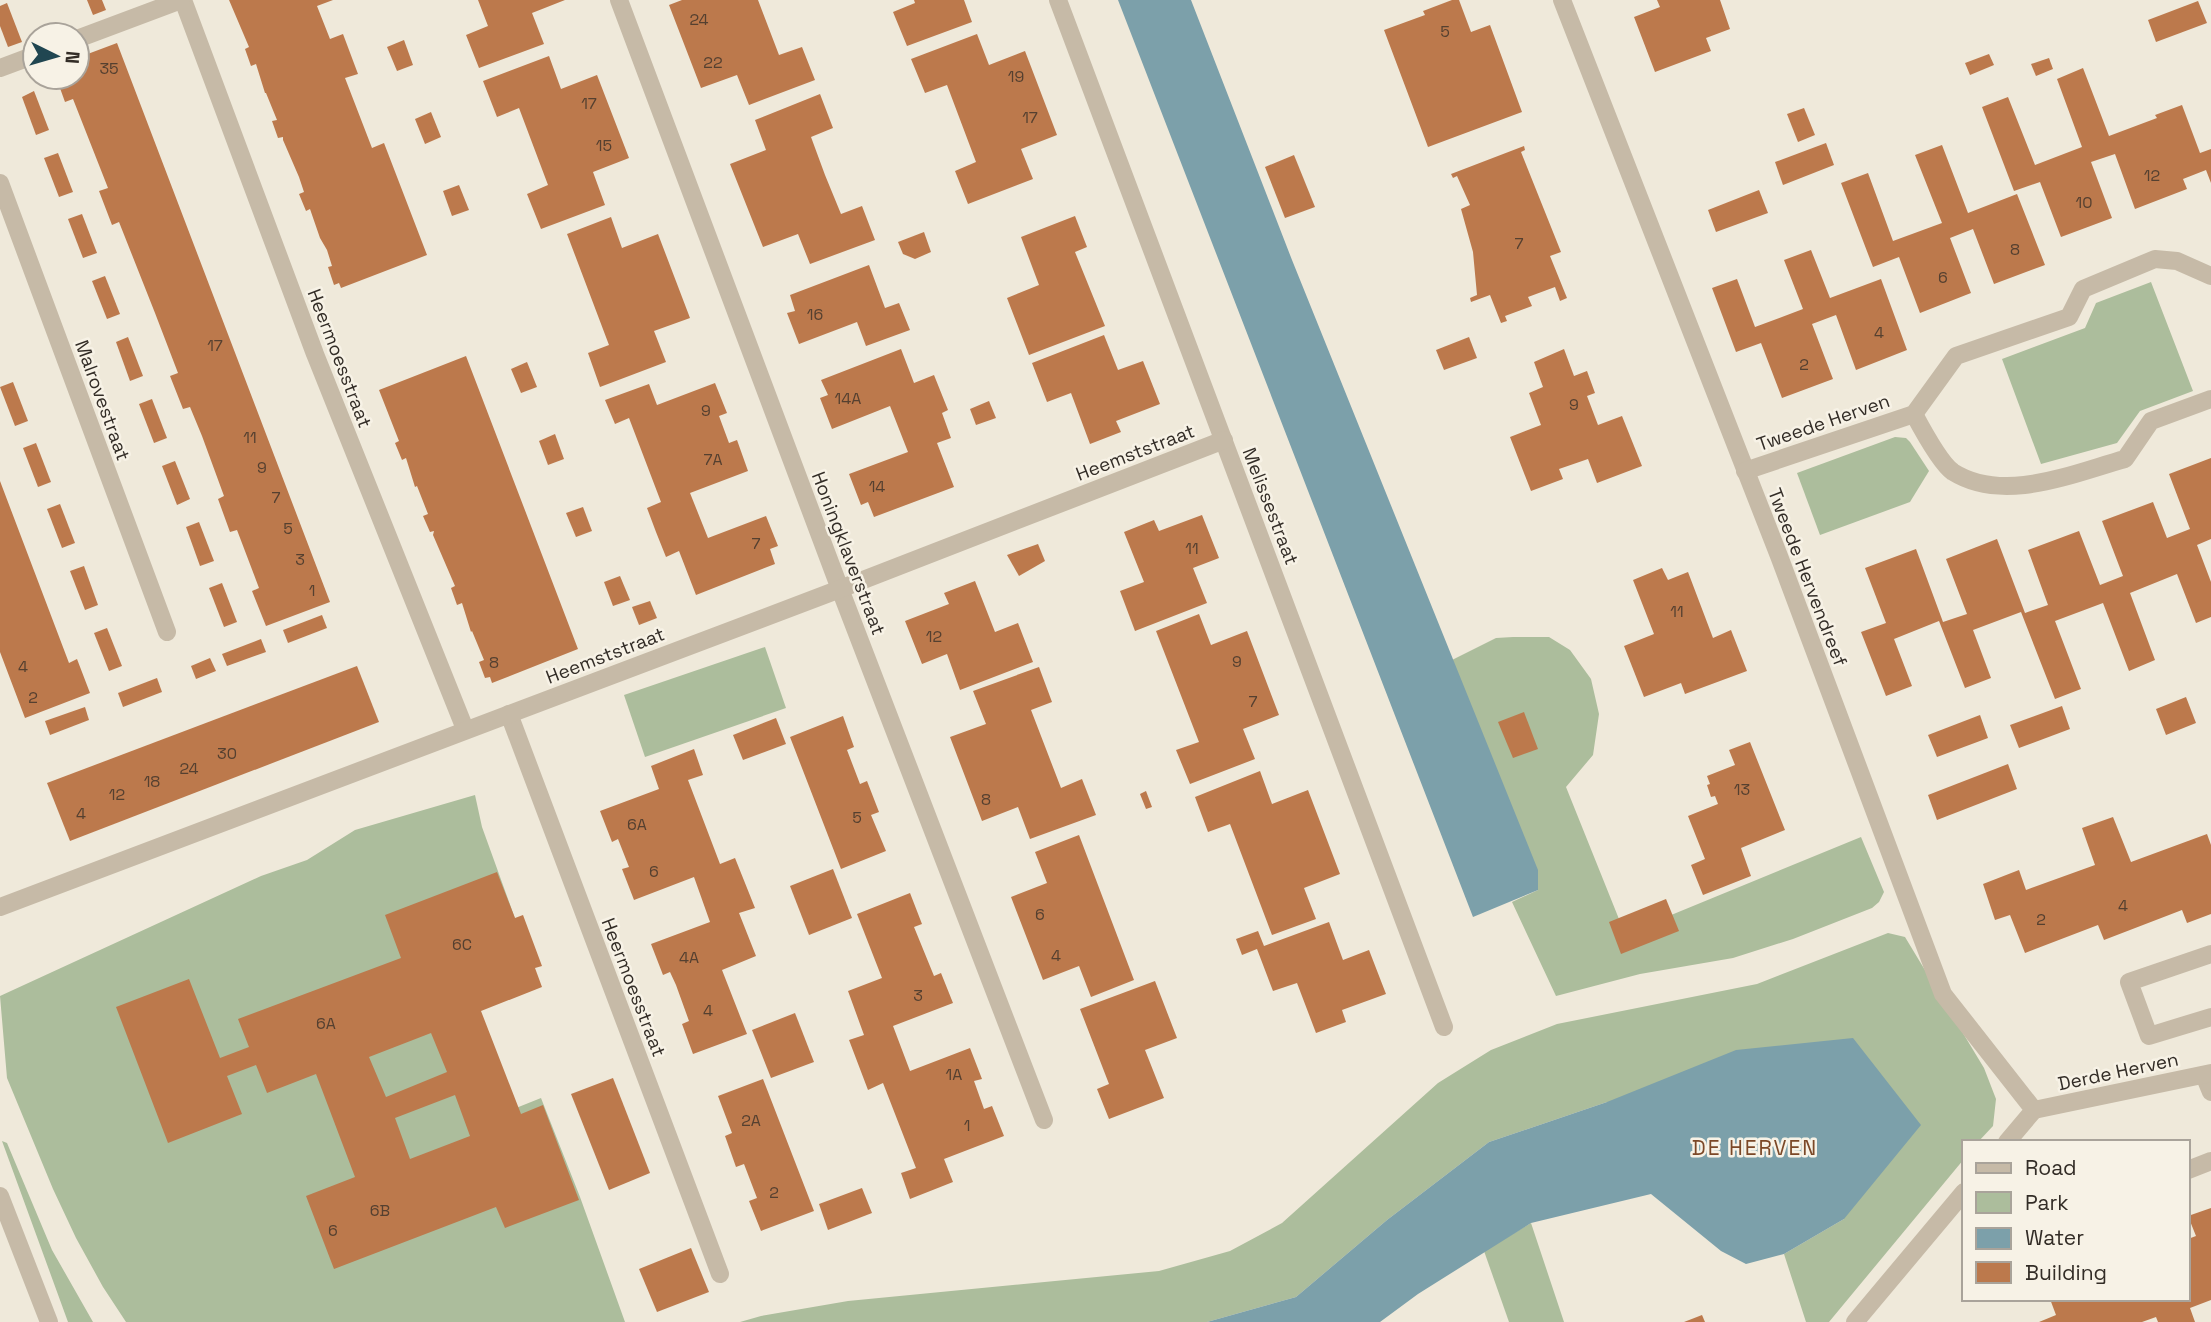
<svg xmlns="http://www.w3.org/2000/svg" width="2211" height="1322" font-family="'Space Grotesk',sans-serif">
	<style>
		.green { fill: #acbd9c }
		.water { fill: #7ca0aa }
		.building { fill: #bc794c; fill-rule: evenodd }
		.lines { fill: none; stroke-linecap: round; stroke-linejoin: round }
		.service { stroke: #c6baa7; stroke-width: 18 }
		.minor { stroke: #c6baa7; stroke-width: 18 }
		.tertiary { stroke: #c6baa7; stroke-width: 18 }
		.labels { text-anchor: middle; stroke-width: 5; stroke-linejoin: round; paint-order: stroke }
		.number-label { font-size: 16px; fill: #554030 }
		.street-label { font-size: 19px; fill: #332d27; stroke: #f7f2e6 }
		.neighbourhood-label { font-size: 21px; letter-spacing: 2px; fill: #7b4827; stroke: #f7f2e6 }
	</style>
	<rect width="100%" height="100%" fill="#efe9da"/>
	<g class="green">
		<polygon points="2151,282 2193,391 2140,411 2117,443 2041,464 2002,359 2085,328 2096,303"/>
		<polygon points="1895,437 1906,438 1910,442 1929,471 1910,502 1820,535 1797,473"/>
		<polygon points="1513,637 1549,637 1570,650 1591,679 1599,714 1593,755 1566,787 1625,934 1861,837 1884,892 1879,902 1872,908 1793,939 1733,958 1640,974 1556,996 1512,902 1538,890 1452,660 1496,638"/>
		<polygon points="765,647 786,708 645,757 624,695"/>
		<polygon points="475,795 482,827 538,982 471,1008 511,1110 541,1098 580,1197 625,1322 126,1322 103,1287 76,1238 53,1189 7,1078 0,996 261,876 307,860 355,830"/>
		<polygon points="1888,933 1905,937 1984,1068 1996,1099 1993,1126 1978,1142 1964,1142 1964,1159 1829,1322 1806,1322 1784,1254 1844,1219 1607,1102 1489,1142 1387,1220 1296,1297 1207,1322 740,1322 761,1316 848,1301 1159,1271 1230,1251 1282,1223 1438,1083 1491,1050 1557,1024 1757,984"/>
		<polygon points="2,1141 7,1143 52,1250 93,1322 68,1322"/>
		<polygon points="1531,1223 1564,1322 1509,1322 1484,1251"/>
	</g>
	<g class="water">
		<polygon points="1118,0 1191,0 1292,260 1538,870 1538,890 1473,917"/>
		<polygon points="1853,1038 1921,1125 1844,1219 1784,1254 1746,1264 1721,1251 1651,1194 1531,1223 1418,1294 1380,1322 1207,1322 1296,1297 1387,1220 1489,1142 1607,1102 1736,1050"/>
	</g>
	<g class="building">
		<polygon points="87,0 102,0 106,10 93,15"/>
		<polygon points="229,0 333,0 317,6 330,39 343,34 358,74 345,78 372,148 384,143 427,255 341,288 339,283 334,285 328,267 332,266 327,250 320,238 310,209 306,211 299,194 304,192 299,177 283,140 283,137 278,138 272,121 277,120 266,93 265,93 256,64 251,66 245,49 249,47"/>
		<polygon points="478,0 565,0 532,13 544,44 479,68 466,35 488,26"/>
		<polygon points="682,0 758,0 779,55 802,47 815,80 749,105 737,75 701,88 669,5"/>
		<polygon points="914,0 964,0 972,22 907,46 893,12 915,3"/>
		<polygon points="1452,0 1459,0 1471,32 1490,25 1522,112 1428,147 1384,30 1425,15 1423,11"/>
		<polygon points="1657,0 1720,0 1730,29 1706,38 1711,51 1655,72 1634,17 1660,7"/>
		<polygon points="2198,1 2207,23 2156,42 2148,20"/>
		<polygon points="7,3 22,42 8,47 0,26 0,6"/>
		<polygon points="977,34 989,65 1025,51 1057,135 1021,149 1033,179 968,204 955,171 976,162 947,85 925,93 911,59"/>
		<polygon points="404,40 413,65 397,71 387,47"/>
		<polygon points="117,43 330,602 266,626 252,591 259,588 237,530 230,532 218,499 224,496 202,436 190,407 183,409 170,376 178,373 155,313 119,222 112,225 99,191 108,188 73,99 65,102 56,77 77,77 77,58"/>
		<polygon points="1989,54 1994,65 1970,75 1965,63"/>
		<polygon points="549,56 561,89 597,75 629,158 593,172 605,205 541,229 527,194 548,185 519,108 497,117 483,81"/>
		<polygon points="2049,58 2053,69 2036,76 2031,64"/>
		<polygon points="2083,68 2109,136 2157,118 2155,115 2182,105 2200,153 2211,149 2211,183 2206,170 2183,179 2187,189 2135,209 2115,154 2091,162 2112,218 2061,237 2040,182 2014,191 1982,107 2008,97 2035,165 2082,147 2057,79"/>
		<polygon points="34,91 49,130 36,135 22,97"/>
		<polygon points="820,94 833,128 811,137 825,175 841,214 862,206 875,240 810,264 798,234 763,247 730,164 766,150 755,120"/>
		<polygon points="1804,108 1815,135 1798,142 1787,114"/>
		<polygon points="431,112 441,137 425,144 415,119"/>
		<polygon points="1826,143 1834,165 1783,185 1775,162"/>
		<polygon points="1942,145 1968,213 2017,194 2045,265 1994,284 1973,229 1950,238 1971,293 1920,313 1899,257 1873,267 1841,183 1868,173 1893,241 1942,223 1915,155"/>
		<polygon points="1524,146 1525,150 1521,152 1561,252 1550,256 1567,298 1560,301 1555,287 1528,297 1532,306 1505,316 1507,321 1501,323 1490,295 1471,302 1470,298 1477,295 1473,252 1461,209 1470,205 1457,176 1453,178 1451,174"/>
		<polygon points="58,153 73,192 59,197 44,158"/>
		<polygon points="1294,155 1315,207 1285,218 1265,167"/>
		<polygon points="459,185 469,210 452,216 443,191"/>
		<polygon points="1759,190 1768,213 1716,232 1708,210"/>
		<polygon points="82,214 97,253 83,258 68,219"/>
		<polygon points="1075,216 1087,247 1075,252 1105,326 1029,355 1007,298 1039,285 1021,237"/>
		<polygon points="611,217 622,248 658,234 690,318 654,331 666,362 600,387 588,353 609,345 567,234"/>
		<polygon points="924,232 931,252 915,259 903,254 898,242"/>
		<polygon points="1811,250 1830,298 1881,279 1907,350 1856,370 1836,315 1812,324 1833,379 1782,398 1761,343 1736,352 1712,288 1737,279 1755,327 1803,309 1784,260"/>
		<polygon points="869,265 885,308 899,303 910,330 866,346 857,322 799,344 787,313 795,311 790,295"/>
		<polygon points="105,276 120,314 107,319 92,281"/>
		<polygon points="1104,335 1118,370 1143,361 1160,404 1116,421 1121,432 1090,444 1071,393 1047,402 1032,363"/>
		<polygon points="128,337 143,376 130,381 116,342"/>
		<polygon points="1469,337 1477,358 1444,370 1436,350"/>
		<polygon points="901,349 914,383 934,375 948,410 942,413 951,438 937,443 954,487 874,517 868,502 861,505 849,474 908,452 890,406 832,429 820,398 828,395 821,380"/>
		<polygon points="1564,349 1574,376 1587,371 1595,393 1587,396 1598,425 1622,416 1642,466 1597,483 1588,459 1559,469 1563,479 1531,491 1510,437 1541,425 1529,393 1543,387 1534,362"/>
		<polygon points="466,356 578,649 492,683 490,677 485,678 479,662 484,660 472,631 471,632 462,603 457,605 451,588 455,586 433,535 434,531 430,532 423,516 428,514 417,486 415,487 406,458 402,460 395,443 399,441 379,390"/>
		<polygon points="527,362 537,387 521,393 511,369"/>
		<polygon points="13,382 28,421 15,426 0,387"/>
		<polygon points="715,383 727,413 719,416 729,443 737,440 748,471 690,493 708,538 766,516 778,546 770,549 775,564 696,595 679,551 666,557 656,532 647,508 661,502 629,418 615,424 605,400 649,384 657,405"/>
		<polygon points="152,399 167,438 154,443 139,404"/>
		<polygon points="989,401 996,418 976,425 970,409"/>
		<polygon points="555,434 564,459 548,465 539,441"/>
		<polygon points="36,443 51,482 38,487 23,448"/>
		<polygon points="2211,458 2211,539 2197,545 2211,582 2211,617 2196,623 2177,574 2130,593 2155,660 2129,671 2103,603 2055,621 2081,689 2055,699 2021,612 1973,630 1991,678 1965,688 1939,621 1894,639 1912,686 1886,696 1861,632 1886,623 1865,568 1916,549 1943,622 1967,614 1946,559 1997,539 2025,613 2048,605 2028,550 2079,531 2100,585 2123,576 2102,521 2153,502 2167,538 2190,529 2169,474"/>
		<polygon points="175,461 190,499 177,505 162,466"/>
		<polygon points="0,481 69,663 77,659 90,693 25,718 0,652"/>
		<polygon points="60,504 75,543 62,548 47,509"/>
		<polygon points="583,507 592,531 576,537 566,513"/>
		<polygon points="1202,515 1219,558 1193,568 1207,603 1135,631 1120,591 1144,582 1124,532 1154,520 1159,531"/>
		<polygon points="199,522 214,561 200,566 186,527"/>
		<polygon points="1038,544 1045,561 1019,576 1007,555"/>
		<polygon points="84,566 98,605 85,610 70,571"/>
		<polygon points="1662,568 1668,580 1688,572 1713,638 1731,630 1747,671 1685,694 1681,683 1644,697 1624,646 1654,634 1633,580"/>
		<polygon points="620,576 630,600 613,606 604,582"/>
		<polygon points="975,581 995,632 1018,623 1033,662 960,690 947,654 922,664 905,621 949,604 944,593"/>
		<polygon points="222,583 237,622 224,627 209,588"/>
		<polygon points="650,601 657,618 639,625 632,607"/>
		<polygon points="1199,614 1211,645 1247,631 1279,715 1243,729 1255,759 1190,784 1176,750 1199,742 1156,631"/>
		<polygon points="322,615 327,628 288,643 283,630"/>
		<polygon points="107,628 122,666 109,671 94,633"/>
		<polygon points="261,639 266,652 227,666 222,654"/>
		<polygon points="210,658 216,671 196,679 191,666"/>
		<polygon points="357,666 379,722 70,841 47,783"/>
		<polygon points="1039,667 1052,702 1031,710 1061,788 1082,779 1096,815 1030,839 1018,807 982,821 950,737 986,724 973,691"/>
		<polygon points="157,678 162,692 123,707 118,693"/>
		<polygon points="2186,697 2196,723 2166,735 2156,709"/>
		<polygon points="2062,706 2070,729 2019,748 2010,725"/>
		<polygon points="85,707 89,720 50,735 45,721"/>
		<polygon points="1524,712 1538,749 1513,758 1498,722"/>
		<polygon points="1980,715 1988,738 1937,757 1928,735"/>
		<polygon points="843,716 854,747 847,750 860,784 867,781 879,812 871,815 886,851 841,869 790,737"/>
		<polygon points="776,718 786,744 743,760 733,735"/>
		<polygon points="1750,742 1785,830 1741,848 1751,876 1703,895 1691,865 1705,859 1688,816 1718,804 1715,796 1711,797 1707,785 1710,784 1707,776 1735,765 1729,750"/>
		<polygon points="694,749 703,775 688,780 720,864 735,858 755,908 739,913 756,956 722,970 747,1034 693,1054 682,1024 689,1021 676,985 670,972 663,975 651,944 710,922 694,877 634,900 622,869 629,867 618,839 612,842 600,811 659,789 651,766"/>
		<polygon points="2008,764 2017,789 1937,820 1928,795"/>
		<polygon points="1260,771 1272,804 1308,790 1340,874 1304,888 1316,919 1272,935 1230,824 1208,832 1195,797"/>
		<polygon points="1146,791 1152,807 1146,809 1140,794"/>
		<polygon points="2113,817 2131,862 2207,834 2211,845 2211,914 2187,923 2182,910 2104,940 2098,925 2025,953 2010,915 1995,920 1983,884 2019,870 2026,890 2095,865 2082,828"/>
		<polygon points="1079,835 1134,980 1091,997 1079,966 1043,980 1011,897 1047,883 1035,852"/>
		<polygon points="833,869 852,918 809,935 790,886"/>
		<path d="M497,872L515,918L523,915L542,966L535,968L542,987L481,1011L521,1114L543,1105L579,1200L505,1228L496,1207L334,1269L306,1196L355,1177L316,1074L267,1093L256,1065L227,1076L242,1114L168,1143L116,1007L189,979L220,1058L249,1047L238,1019L401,958L385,915ZM431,1033L447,1072L386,1097L369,1057ZM455,1095L470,1136L410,1159L395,1118Z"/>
		<polygon points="910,893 922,924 914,927 934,976 941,973 953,1003 893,1026 910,1071 970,1048 982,1079 974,1081 984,1109 992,1106 1004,1136 944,1159 953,1182 910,1199 901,1173 916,1168 883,1083 868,1090 849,1040 864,1035 848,991 882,978 857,914"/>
		<polygon points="1666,899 1679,931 1621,954 1609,922"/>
		<polygon points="1329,922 1343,960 1369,950 1386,994 1342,1010 1346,1022 1316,1033 1297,983 1273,991 1257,949 1242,955 1236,939 1258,931 1264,946"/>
		<polygon points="1155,981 1177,1038 1145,1050 1164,1098 1109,1119 1097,1089 1109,1084 1080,1009"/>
		<polygon points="795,1013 814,1062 771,1078 752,1030"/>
		<polygon points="613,1078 650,1173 609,1190 571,1094"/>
		<polygon points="763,1079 814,1211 761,1231 749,1201 757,1198 744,1164 736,1167 725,1136 732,1133 718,1096"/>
		<polygon points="862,1188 872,1213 828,1230 819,1204"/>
		<polygon points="2211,1208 2211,1300 2190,1308 2195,1322 2158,1322 2156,1317 2142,1322 2039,1322 2056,1315 2050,1299 2188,1299 2188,1239 2196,1236 2188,1216"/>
		<polygon points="691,1248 709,1292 657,1312 639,1269"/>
		<polygon points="1702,1315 1705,1322 1684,1322"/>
	</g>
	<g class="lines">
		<g class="service">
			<polyline points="2211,954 2129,982 2149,1036 2211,1017"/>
			<polyline points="2204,1075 2211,1092"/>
			<polyline points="2188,1170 2211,1161"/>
		</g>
		<g class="minor">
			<polyline points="183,0 315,354 465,729"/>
			<polyline points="619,0 840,589 1044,1120"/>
			<polyline points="1058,0 1444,1027"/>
			<polyline points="1562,0 1779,556 1943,994 2034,1110 2007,1142"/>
			<polyline points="77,39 181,0"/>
			<polyline points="0,68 35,55"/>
			<polyline points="0,183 167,632"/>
			<path d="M1914,414C1922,429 1940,463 1953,472C2004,504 2074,473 2125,459L2151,421L2211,399"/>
			<polyline points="1745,471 1914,414 1956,356 2069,317 2083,289 2155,259 2177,261 2211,276"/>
			<polyline points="509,714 720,1274"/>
			<polyline points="0,907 840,589 1224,440"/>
			<polyline points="2034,1110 2211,1073"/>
			<polyline points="1855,1322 1964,1192"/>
		</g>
		<polyline class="tertiary" points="0,1196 49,1322"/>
	</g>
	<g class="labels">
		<g class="number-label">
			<text x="699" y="25">24</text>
			<text x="1445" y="37">5</text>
			<text x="713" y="68">22</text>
			<text x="109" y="74">35</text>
			<text x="1016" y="82">19</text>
			<text x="589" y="109">17</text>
			<text x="1030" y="123">17</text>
			<text x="604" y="151">15</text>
			<text x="2152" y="181">12</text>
			<text x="2084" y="208">10</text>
			<text x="1519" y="249">7</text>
			<text x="2015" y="255">8</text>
			<text x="1943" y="283">6</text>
			<text x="815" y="320">16</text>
			<text x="1879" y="338">4</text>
			<text x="215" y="351">17</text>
			<text x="1804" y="370">2</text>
			<text x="848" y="404">14A</text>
			<text x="1574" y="410">9</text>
			<text x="706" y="416">9</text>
			<text x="250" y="443">11</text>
			<text x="713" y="465">7A</text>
			<text x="262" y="473">9</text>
			<text x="877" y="492">14</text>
			<text x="276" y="503">7</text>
			<text x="288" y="534">5</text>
			<text x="756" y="549">7</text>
			<text x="1192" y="554">11</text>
			<text x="300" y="565">3</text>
			<text x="312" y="596">1</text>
			<text x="1677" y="617">11</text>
			<text x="934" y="642">12</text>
			<text x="1237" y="667">9</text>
			<text x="494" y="668">8</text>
			<text x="23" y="672">4</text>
			<text x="33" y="703">2</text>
			<text x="1253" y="707">7</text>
			<text x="227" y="759">30</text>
			<text x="189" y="774">24</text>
			<text x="152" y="787">18</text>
			<text x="1742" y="795">13</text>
			<text x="117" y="800">12</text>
			<text x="986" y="805">8</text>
			<text x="81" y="819">4</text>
			<text x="857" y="823">5</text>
			<text x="637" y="830">6A</text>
			<text x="654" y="877">6</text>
			<text x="2123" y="911">4</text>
			<text x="1040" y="920">6</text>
			<text x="2041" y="925">2</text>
			<text x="462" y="950">6C</text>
			<text x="1056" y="961">4</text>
			<text x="689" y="963">4A</text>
			<text x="918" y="1001">3</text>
			<text x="708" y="1016">4</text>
			<text x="326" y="1029">6A</text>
			<text x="954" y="1080">1A</text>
			<text x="751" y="1126">2A</text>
			<text x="967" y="1131">1</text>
			<text x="774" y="1198">2</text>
			<text x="380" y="1216">6B</text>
			<text x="333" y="1236">6</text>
		</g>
		<g class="street-label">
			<text transform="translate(340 358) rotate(69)" y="7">Heermoesstraat</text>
			<text transform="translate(103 400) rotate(70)" y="7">Malrovestraat</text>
			<text transform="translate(1823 422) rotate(-19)" y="7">Tweede Herven</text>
			<text transform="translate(1135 452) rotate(-21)" y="7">Heemststraat</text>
			<text transform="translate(1271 506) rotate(69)" y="7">Melissestraat</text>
			<text transform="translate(849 553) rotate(69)" y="7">Honingklaverstraat</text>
			<text transform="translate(1808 577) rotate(69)" y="7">Tweede Hervendreef</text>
			<text transform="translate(605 655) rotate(-21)" y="7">Heemststraat</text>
			<text transform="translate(634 987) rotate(69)" y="7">Heermoesstraat</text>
			<text transform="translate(2118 1071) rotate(-12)" y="7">Derde Herven</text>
		</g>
		<g class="neighbourhood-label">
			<text x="1755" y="1155">DE HERVEN</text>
		</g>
	</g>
	<rect x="1962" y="1140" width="228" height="161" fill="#f7f2e6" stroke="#a9a39a" stroke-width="2"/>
	<rect x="1976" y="1163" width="35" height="10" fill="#c6baa7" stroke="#a9a39a" stroke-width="2"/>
	<text x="2025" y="1175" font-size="21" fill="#332d27">Road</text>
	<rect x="1976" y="1192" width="35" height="21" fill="#acbd9c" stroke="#a9a39a" stroke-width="2"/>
	<text x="2025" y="1210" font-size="21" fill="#332d27">Park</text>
	<rect x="1976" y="1228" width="35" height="21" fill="#7ca0aa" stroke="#a9a39a" stroke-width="2"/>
	<text x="2025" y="1245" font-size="21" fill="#332d27">Water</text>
	<rect x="1976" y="1262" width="35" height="21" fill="#bc794c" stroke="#a9a39a" stroke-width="2"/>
	<text x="2025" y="1280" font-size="21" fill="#332d27">Building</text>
	<g transform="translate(56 56) rotate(95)"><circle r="33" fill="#f7f2e6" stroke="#a9a39a" stroke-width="2"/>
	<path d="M0-5L12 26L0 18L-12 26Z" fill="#204651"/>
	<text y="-10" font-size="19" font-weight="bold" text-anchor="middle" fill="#332d27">N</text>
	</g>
</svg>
